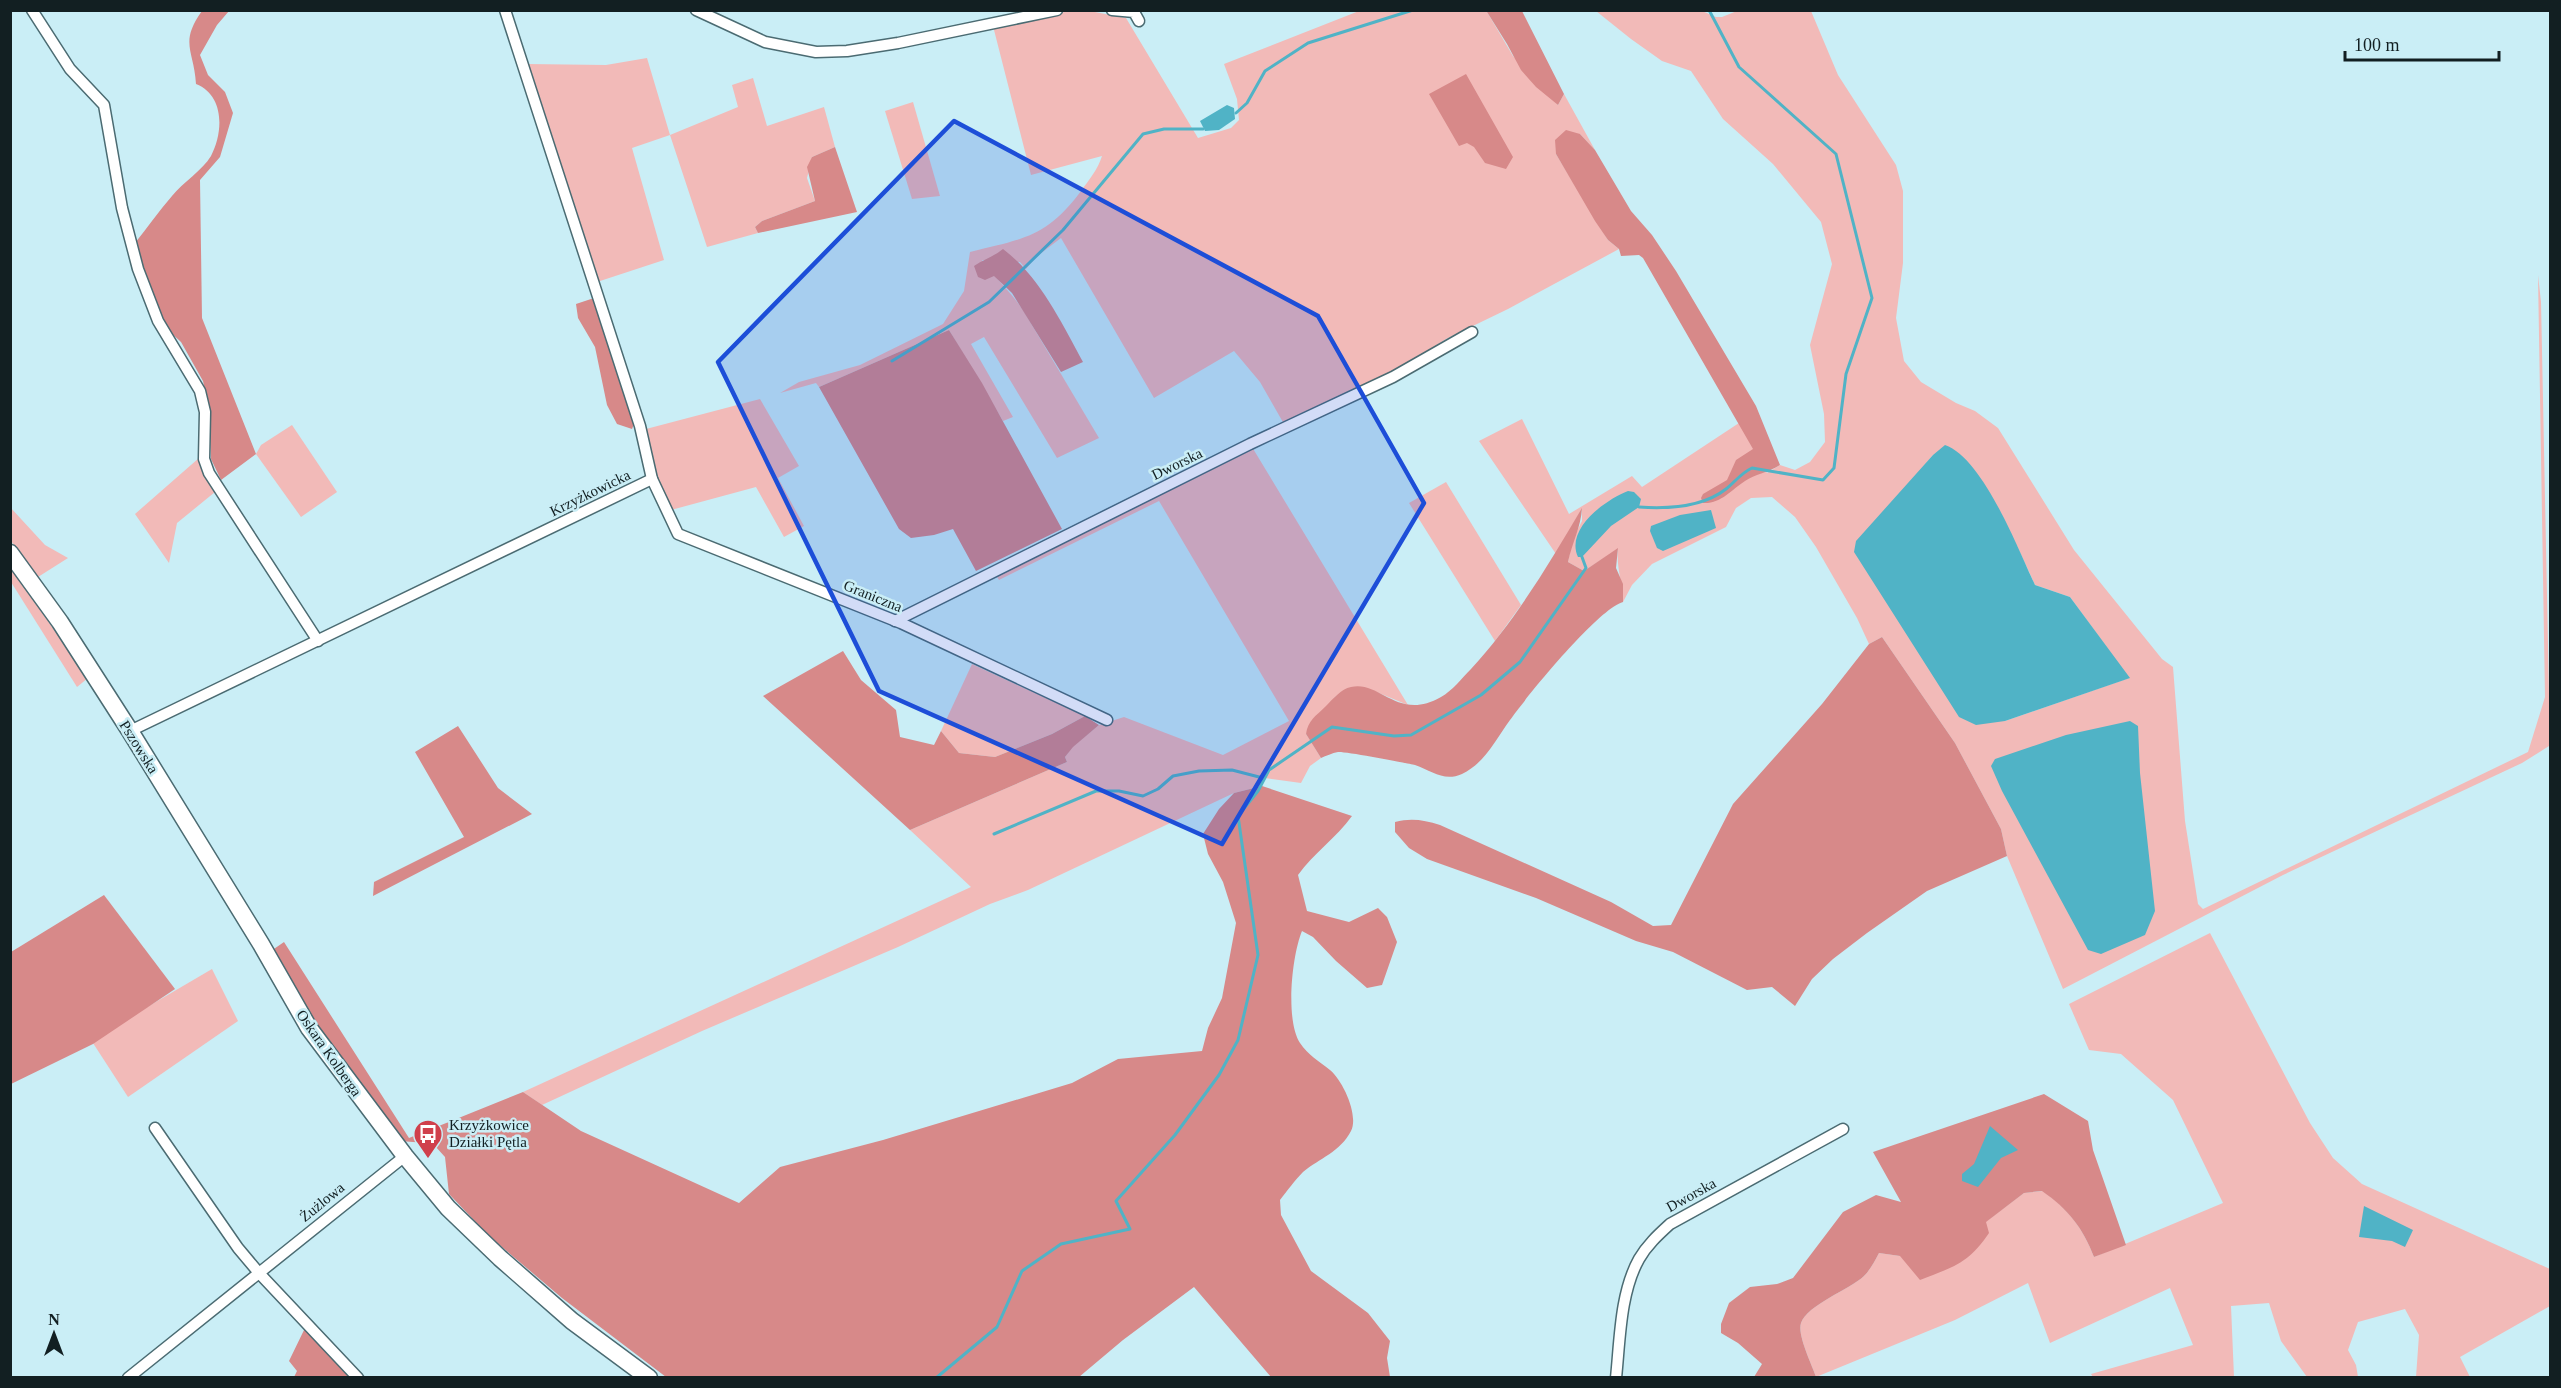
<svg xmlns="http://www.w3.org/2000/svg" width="2561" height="1388" font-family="Georgia,serif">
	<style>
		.green { fill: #f2bab8; fill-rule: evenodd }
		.forest { fill: #d78989 }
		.water { fill: #50b3c6 }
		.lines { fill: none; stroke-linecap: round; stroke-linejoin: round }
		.stream { stroke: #50b3c6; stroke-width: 3 }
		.minor-casing { stroke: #4b6b72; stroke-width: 13 }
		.secondary-casing { stroke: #4b6b72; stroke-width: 19 }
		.minor { stroke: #fff; stroke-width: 10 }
		.secondary { stroke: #fff; stroke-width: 16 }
		.marked { fill: #1d4ed8; fill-opacity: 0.2; stroke: #1d4ed8; stroke-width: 4.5; stroke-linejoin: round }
		.labels { text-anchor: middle; stroke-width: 5; stroke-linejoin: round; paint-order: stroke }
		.street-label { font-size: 15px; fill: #121f22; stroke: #caeef6 }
		.poi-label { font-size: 15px; fill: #121f22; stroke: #caeef6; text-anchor: start }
	</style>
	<rect width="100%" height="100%" fill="#caeef6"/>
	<g class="green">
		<path d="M1467,10L1487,12L1513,56L1558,105L1564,94L1595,150L1580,134L1556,154L1608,240L1619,249L1508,309L1446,339L1405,366L1284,424L1260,382L1234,351L1154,398L1061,238L1036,257L1026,269L1020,262L982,260C995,278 1011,292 1023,310L1099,438L1057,458L984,337L971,344L1013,417L1003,421L949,330L819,387L816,383L780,393L799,382L860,365L943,324L964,291L970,252C1023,239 1047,237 1081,191C1089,180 1098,169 1102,156L1031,175L993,26L1069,11L1095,12L1126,18L1198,138L1231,128L1239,120L1237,99L1224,64L1359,11Z"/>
		<path d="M1596,11H1702L1716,17H1722L1737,11H1811L1838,75L1896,165L1903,191V263L1896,318L1904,361L1921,382L1956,403L1975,411L1998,428L2074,550L2162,659L2173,667L2185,821L2198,904L2203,909L2528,752L2545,697L2538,275L2541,302L2550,743L2549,746L2522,763L2283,875L2063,989L2007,856L2001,829L1955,743L1882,637L1869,644L1857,618L1816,547L1795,517L1772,497L1751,498L1736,508L1726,527L1652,564L1632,585L1623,602C1623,583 1616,568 1618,549L1584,571L1568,562L1572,541L1582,521V509L1556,554L1479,441L1522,419L1569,514L1632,476L1642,487L1739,423L1767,473L1780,465L1795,470L1810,462L1825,442L1824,414L1810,345L1832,264L1821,222L1773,164L1723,119L1691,71L1662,61L1631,39ZM1933,455L2017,546L2035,585L2070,597L2129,678L2005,721L1910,483Z"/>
		<polygon points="647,58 670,135 738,107 732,85 753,78 767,126 824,107 835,147 812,157 807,178 815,201 762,221 755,227 758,233 707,247 670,135 632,148 664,260 597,282 527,64 606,65"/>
		<polygon points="913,102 940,196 912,199 885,111"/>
		<polygon points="760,399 799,466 778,478 804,526 784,537 756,487 671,510 656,473 646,429"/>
		<polygon points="292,425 337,492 301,517 256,454 261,445"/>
		<polygon points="1252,447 1408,705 1369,689 1336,696 1306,734 1321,758 1310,766 1301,783 1265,778 1262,786 1234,793 1028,890 990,904 898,947 702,1031 542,1105 523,1092 971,887 910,830 1067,762 1065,757 1072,747 1099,725 1124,717 1223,755 1289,721 1159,501 999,580 995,574"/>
		<polygon points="199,458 215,492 177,523 169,563 135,514"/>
		<polygon points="1446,482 1521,605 1495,641 1409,503"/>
		<polygon points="10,507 45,545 68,558 38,577 11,541"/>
		<polygon points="10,567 88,678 77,687 11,582"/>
		<polygon points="972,664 1085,716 1052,734 995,757 959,753 941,731"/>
		<path d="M2210,933L2310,1123L2333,1158L2362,1184L2550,1269V1306L2460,1357L2470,1377H2416L2419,1335L2405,1309L2358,1322L2348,1350L2356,1365L2358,1377H2307L2281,1341L2269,1303L2231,1306L2234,1377H2093L2091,1374L2193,1345L2170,1288L2050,1343L2028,1283L1955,1320L1816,1377C1812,1365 1797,1335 1801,1323C1807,1305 1849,1290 1864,1276C1870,1270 1875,1261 1879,1253L1900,1256L1985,1222L2024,1193L2043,1191C2068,1209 2083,1228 2094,1257L2223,1203L2173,1100L2121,1054L2089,1050L2069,1004Z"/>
		<polygon points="212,969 238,1021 128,1097 91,1040"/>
	</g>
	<g class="forest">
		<path d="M202,11H229L217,25L200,55L208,75L225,92L233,113L220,157L200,180L202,318L256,454L221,480L211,459L209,409L203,381L181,342L169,331L154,299L135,243C147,228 159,211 172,196C183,182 202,171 211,156C224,131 224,95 196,84C194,50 179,43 202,11Z"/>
		<polygon points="1467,11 1522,11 1564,94 1558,105 1536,87 1521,70 1507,44 1487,12"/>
		<polygon points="1466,74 1513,157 1506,169 1485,163 1474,147 1467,143 1459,146 1429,94"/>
		<path d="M1566,130L1580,134L1595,150L1631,211L1652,235L1676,271L1756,406L1780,465C1767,473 1755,474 1745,481C1731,490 1721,504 1703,503L1701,498L1703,494L1727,480L1736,460L1753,449L1643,258L1639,255L1621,256L1619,249L1608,240L1595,221L1556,154L1555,140Z"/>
		<polygon points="835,147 857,212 758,233 755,227 762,221 815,201 807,167 812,157"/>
		<path d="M1003,249C1040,277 1061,322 1083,362L1061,372L1012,293L994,276L985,280L978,277L974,266C984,259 993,257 1003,249Z"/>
		<polygon points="594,298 634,424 632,429 617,424 607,405 595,347 578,318 576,304"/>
		<polygon points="949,330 982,383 1062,529 976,571 953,529 934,535 911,538 899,529 819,387"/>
		<path d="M1582,508C1581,527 1572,543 1568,562L1584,571L1618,548L1616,568L1623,584V602C1598,609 1528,695 1510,720C1496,739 1485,763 1462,774C1444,782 1432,771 1415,765C1406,763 1344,751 1338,752C1332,753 1326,756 1321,758L1306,734C1308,720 1316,716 1326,706C1333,699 1341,689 1351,687C1380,680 1398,722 1441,697C1452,691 1462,678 1471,669C1515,621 1549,564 1582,508Z"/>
		<path d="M1882,637L1955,743L2001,829L2007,856L1927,891L1867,933L1833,959L1812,979L1795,1006L1772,987L1747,990L1673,952L1636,941L1536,898L1427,859L1409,848L1395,832V822C1411,818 1424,820 1440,825L1611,902L1653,926L1671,925L1733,804L1822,704L1869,644Z"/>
		<polygon points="843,651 861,680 896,710 900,737 934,745 941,731 959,753 995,757 1052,734 1085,716 1099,725 1073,747 1065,757 1067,762 910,830 763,696"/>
		<polygon points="458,726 498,788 532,814 373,896 374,882 464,837 415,752"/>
		<path d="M1262,786L1352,816C1336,838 1314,853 1298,875L1307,911L1349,922L1378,908L1387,917L1397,942L1382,985L1367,988L1336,961L1313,937L1302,931C1292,955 1285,1020 1300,1043C1308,1055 1319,1061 1330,1070C1343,1081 1359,1115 1351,1131C1340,1152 1320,1158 1303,1172C1295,1180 1287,1191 1280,1200L1281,1215L1311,1271L1368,1313L1390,1341L1387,1358L1390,1377H1271L1194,1287L1123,1340L1079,1377H666L562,1298L489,1236L449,1194L445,1157L435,1146L426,1143L400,1141L316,1027L271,951L284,942L409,1138L523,1092L581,1131L739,1203L780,1167L883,1140L1072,1083L1118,1059L1202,1051L1208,1028L1222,998L1236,923L1223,882L1208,854L1203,834L1219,809L1234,793Z"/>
		<polygon points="104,895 175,989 93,1044 11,1084 11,952"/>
		<path d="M2044,1094L2088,1121L2093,1150L2126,1245L2094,1257C2083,1228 2068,1209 2042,1191L2024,1193L1986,1222L1989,1233C1968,1264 1953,1267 1920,1280L1900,1256L1879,1253C1875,1261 1870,1270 1864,1276C1849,1290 1807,1305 1801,1323C1797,1335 1812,1365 1816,1377H1754L1762,1364L1738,1343L1721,1333V1324L1729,1303L1750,1287L1777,1284L1793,1278L1843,1212L1876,1195L1901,1202L1873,1152Z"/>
		<polygon points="305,1328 352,1377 294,1377 297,1371 289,1361"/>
	</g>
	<g class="water">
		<polygon points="1227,105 1234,108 1235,119 1219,130 1205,131 1200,121"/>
		<path d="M1945,445C1983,458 2018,549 2035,585L2070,597L2130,678L2005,721L1976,725L1959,717L1854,552L1856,541L1933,455Z"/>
		<path d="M1628,491L1634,492L1641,499L1639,507L1611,526L1582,557H1578C1565,529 1605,500 1628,491Z"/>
		<polygon points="1711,510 1716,528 1663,551 1657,548 1650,531 1651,526 1680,515"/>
		<polygon points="2130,721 2138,726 2140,773 2155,911 2145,935 2101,954 2088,950 2002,791 1991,766 1995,759 2066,735"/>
		<polygon points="1990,1126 2018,1150 2001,1158 1978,1187 1962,1181 1962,1174 1974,1164"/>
		<polygon points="2364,1206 2413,1230 2405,1247 2392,1241 2359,1237"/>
	</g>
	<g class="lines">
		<g class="stream">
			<polyline points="1236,113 1247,103 1265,71 1308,43 1413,10"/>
			<polyline points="892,361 989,302 1063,230 1143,134 1164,129 1203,129"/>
			<path d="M1639,507C1667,509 1703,507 1726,489C1735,482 1741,473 1752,468L1823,480L1834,468L1846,374L1872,298L1836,154L1739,67L1709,10"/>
			<polyline points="994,834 1096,791 1119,791 1143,796 1158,789 1173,776 1199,771 1232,770 1263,778"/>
			<polyline points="936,1378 997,1327 1022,1271 1061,1244 1130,1229 1116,1201 1175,1135 1219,1075 1238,1040 1258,955 1238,816 1258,791 1269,770 1332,727 1394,736 1411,735 1481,695 1520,662 1586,568 1582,557"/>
		</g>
		<g class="minor-casing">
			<g id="minor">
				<polyline points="32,10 70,69 104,105 122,208 138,269 158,321 200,391 205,412 204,459 209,473 318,641"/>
				<polyline points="696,10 765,42 816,52 847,51 898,43 1057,10"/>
				<polyline points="1112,10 1134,12 1139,21"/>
				<polyline points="652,479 678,534 901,623 1107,720"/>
				<polyline points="895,621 1250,444 1393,377 1472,332"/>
				<polyline points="130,731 652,479 640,426 505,10"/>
				<polyline points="155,1128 238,1248 259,1273 358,1378"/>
				<polyline points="128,1378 405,1156"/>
				<path d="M1616,1378C1620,1340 1620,1293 1639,1259C1647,1245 1658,1235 1670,1224L1843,1129"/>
			</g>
		</g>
		<g class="secondary-casing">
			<polyline id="secondary" points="10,553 60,622 130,731 261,944 309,1028 405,1156 448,1208 500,1258 572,1321 649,1378"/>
		</g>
		<use href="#minor" class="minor"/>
		<use href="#secondary" class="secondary"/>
	</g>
	<path class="marked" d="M954,121L1318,316L1424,503L1222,844L879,691L718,362Z"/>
	<defs>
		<g id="bus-pin" transform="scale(1.5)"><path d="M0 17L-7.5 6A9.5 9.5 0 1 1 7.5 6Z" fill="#d0404c" stroke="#caeef6"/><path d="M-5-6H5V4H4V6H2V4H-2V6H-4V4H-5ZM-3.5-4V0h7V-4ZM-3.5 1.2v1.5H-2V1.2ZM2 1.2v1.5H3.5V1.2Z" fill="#fff"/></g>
	</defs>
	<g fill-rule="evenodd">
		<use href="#bus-pin" x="428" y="1134"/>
	</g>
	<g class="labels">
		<g class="street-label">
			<text transform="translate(1177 464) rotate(-26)" y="5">Dworska</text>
			<text transform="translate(590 493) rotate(-26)" y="5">Krzyżkowicka</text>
			<text transform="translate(873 596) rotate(22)" y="5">Graniczna</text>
			<text transform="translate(139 747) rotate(58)" y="5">Pszowska</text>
			<text transform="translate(329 1053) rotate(55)" y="5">Oskara Kolberga</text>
			<text transform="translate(1691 1195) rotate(-29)" y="5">Dworska</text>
			<text transform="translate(322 1202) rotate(-39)" y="5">Żużlowa</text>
		</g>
		<g class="poi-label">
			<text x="449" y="1130">Krzyżkowice<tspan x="449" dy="17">Działki Pętla</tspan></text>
		</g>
	</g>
	<rect width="2561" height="1388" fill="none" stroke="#121f22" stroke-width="24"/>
	<g transform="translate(54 1334)" stroke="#caeef6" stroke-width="4.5" paint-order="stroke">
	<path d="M0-4.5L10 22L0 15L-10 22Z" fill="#121f22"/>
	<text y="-9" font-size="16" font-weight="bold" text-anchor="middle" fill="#121f22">N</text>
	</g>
	<path d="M2345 51v9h154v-9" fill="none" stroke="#121f22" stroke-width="3"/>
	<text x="2354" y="51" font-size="18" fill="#121f22" stroke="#caeef6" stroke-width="4.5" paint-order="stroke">100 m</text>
</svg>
